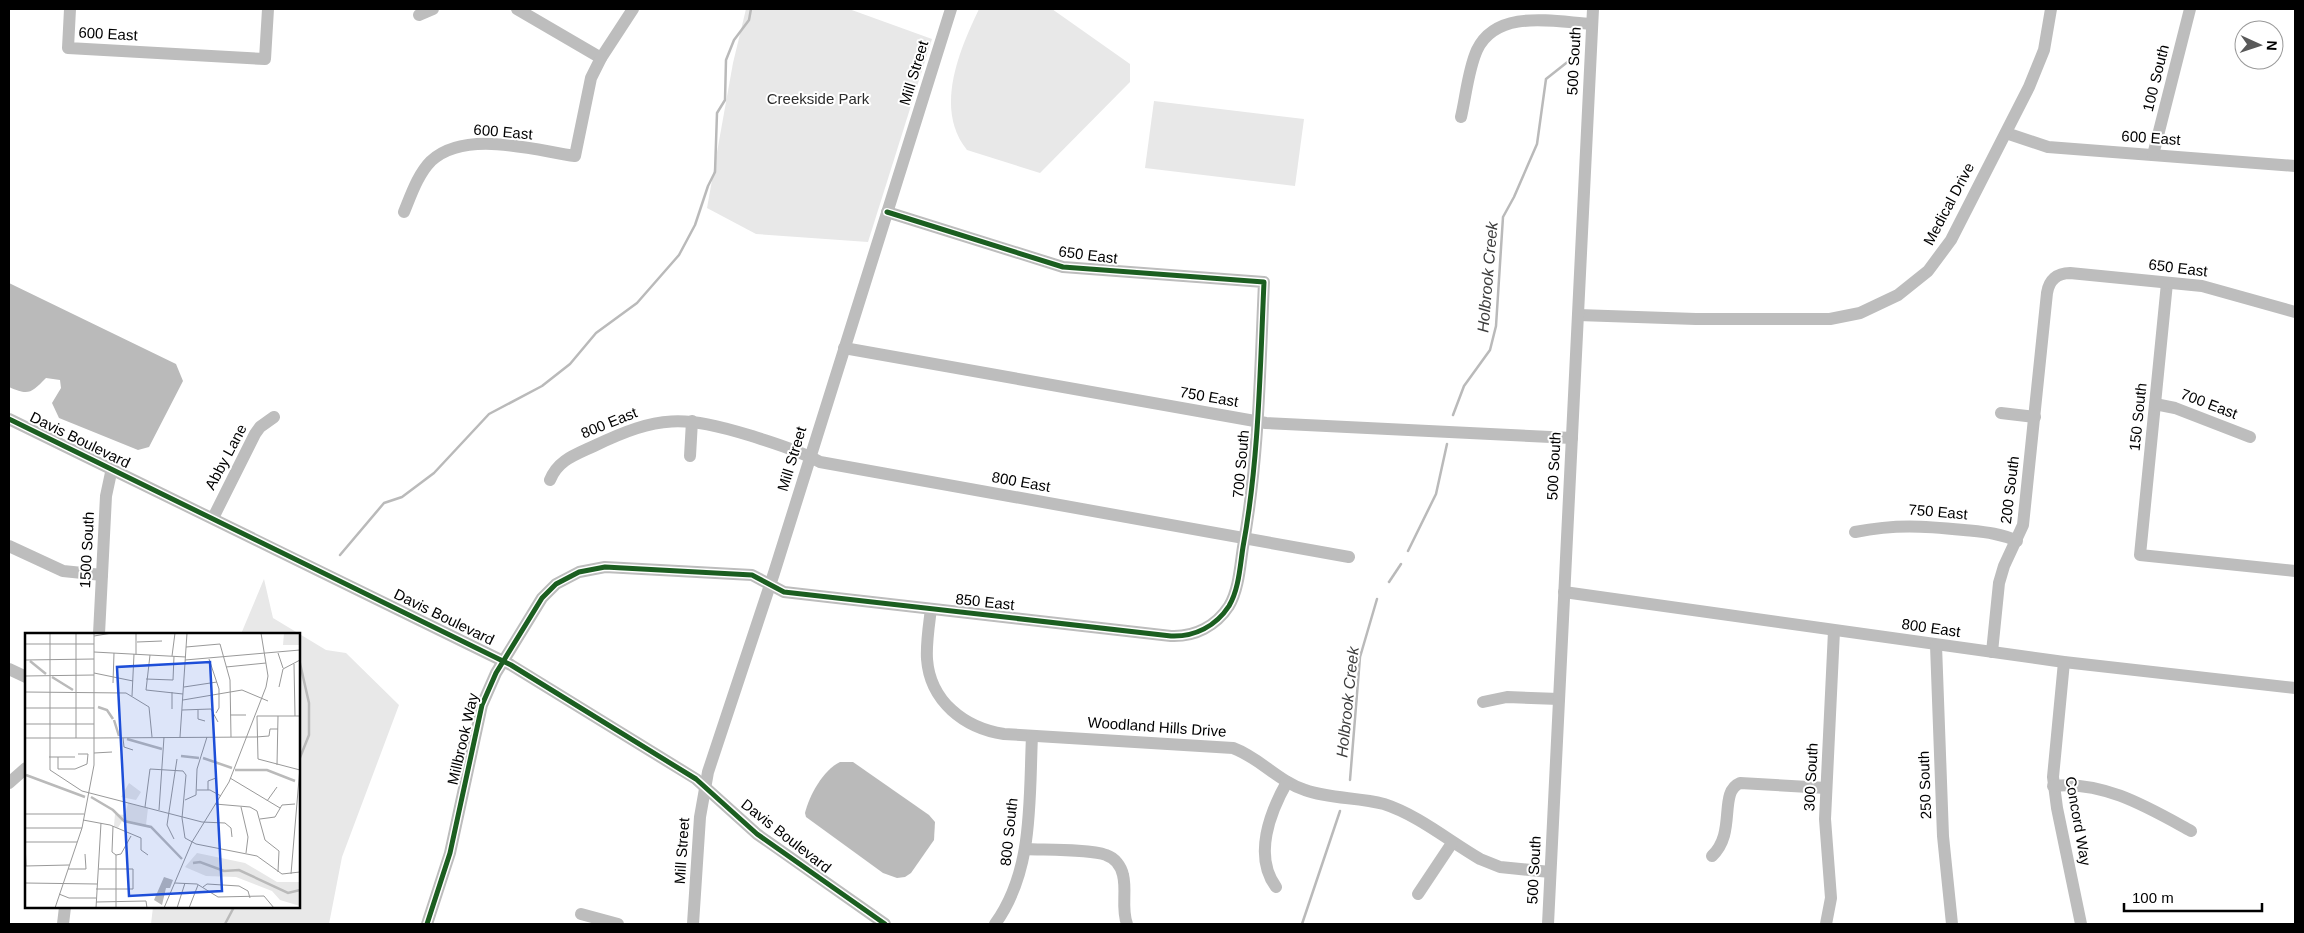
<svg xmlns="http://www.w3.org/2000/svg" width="2304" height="933" font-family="Arial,sans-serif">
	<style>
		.green { fill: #e8e8e8 }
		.water { fill: #bababa }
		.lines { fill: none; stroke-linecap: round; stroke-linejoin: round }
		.stream { stroke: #bababa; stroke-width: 2.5 }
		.minor { stroke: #bdbdbd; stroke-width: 12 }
		.cycleway-casing { stroke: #fff; stroke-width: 8 }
		.cycleway { stroke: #1b5e20; stroke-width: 5 }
		.labels { text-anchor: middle; stroke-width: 4; stroke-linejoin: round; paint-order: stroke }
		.street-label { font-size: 15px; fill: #000; stroke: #fff }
		.park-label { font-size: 15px; fill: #2c2c2c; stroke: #fff }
		.water-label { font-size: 16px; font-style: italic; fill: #3d3d3d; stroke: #fff }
		.inset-river { fill: none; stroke: #bababa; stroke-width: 2.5 }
		.inset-road { fill: none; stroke: #999; stroke-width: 1 }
		.view { fill: #1d4ed8; fill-opacity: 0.15; stroke: #1d4ed8; stroke-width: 2.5 }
		.inset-edge { fill: none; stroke: #000; stroke-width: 2.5 }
	</style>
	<rect width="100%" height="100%" fill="#fff"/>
	<g class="green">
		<polygon points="746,9 849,9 932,39 868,242 756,234 707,208 733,63"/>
		<path d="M979,9H1052L1130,64V82L1040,173L967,150C934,109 959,51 979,9Z"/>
		<polygon points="1154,101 1304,119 1295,186 1145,168"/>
		<polygon points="264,579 273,618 326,650 346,653 399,705 342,857 329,924 151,924 153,907 299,907 299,634 241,634"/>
	</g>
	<g class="water">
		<path d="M9,283L176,364L183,381L149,447L138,450L59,418L52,403L61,388L60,380L46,378C31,393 29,396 9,387Z"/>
		<path d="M840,762H853L929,815L935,822L934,840L911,873L905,877L897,878L883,873L806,817L805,813C809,796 823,770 840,762Z"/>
	</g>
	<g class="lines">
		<g class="stream">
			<polyline points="1453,415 1464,386 1490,350 1496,326 1503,217 1514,197 1537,144 1546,79 1570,60"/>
			<polyline points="1408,551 1436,494 1447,444"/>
			<polyline points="340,555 384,503 402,497 434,473 489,414 542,386 570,364 596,333 637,303 679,255 695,225 708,186 715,172 717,113 725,100 726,60 734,40 749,20 751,9"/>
			<polyline points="1389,582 1401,564"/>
			<polyline points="299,760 309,735 309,703 299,659"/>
			<polyline points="1350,780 1360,657 1377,599"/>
			<polyline points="225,924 234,907"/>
			<polyline points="1302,924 1340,811"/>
		</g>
		<g class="minor">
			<polyline points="70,9 68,48 265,59 268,9"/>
			<polyline points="517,9 601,58"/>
			<polyline points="419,15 433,9"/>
			<path d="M1461,117C1466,96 1468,70 1477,50C1497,8 1555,22 1592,24"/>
			<polyline points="2006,133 2048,147 2295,166"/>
			<polyline points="2153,155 2190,9"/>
			<path d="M404,212C411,195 418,174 431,161C465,129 533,150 575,156L591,78L601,58L633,9"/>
			<polyline points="2167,283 2140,555 2295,571"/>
			<polyline points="1578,315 1696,319 1830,319 1860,313 1898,295 1928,271 1951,240 2029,87 2044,50 2051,9"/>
			<polyline points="844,348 1266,423 1572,438"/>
			<polyline points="2155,404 2175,408 2250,437"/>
			<polyline points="2001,413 2035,417"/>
			<polyline points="9,419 511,665 696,779 757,834 885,924"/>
			<polyline points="690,456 692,421"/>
			<path d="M550,480C558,460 575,455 594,446C659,415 683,415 752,436C776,444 798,450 820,462L1349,557"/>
			<polyline points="213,518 255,434 260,427 274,417"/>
			<path d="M1855,532C1896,524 1923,526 1964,530C1983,532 2000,533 2017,541"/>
			<polyline points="9,546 63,571 102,575"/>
			<polyline points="1564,592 2064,662 2295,688"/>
			<path d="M931,609C929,625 926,643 927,659C930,701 964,728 1004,734L1233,748C1260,758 1278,781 1305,790C1330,799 1358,797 1384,804C1418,815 1449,841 1480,859L1500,867L1550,872"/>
			<polyline points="99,634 106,496 112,468"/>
			<polyline points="1936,645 1943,836 1952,924"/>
			<path d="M1992,652L1999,583L2004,566L2023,525L2047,293C2049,280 2057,273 2070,273L2202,286L2295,312"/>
			<polyline points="2064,662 2053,777 2057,808 2081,924"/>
			<polyline points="9,669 26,677"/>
			<polyline points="1483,702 1507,697 1559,699"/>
			<polyline points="9,783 26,768"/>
			<path d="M2053,786C2103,780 2149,808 2191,831"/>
			<path d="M1025,849C1045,850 1090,849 1106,855C1115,858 1121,866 1123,875C1127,891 1121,908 1127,924"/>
			<path d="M1712,856C1737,833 1718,792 1740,783L1826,788"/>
			<path d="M1276,887C1253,856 1270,812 1287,782"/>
			<polyline points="1418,894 1452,843"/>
			<polyline points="581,914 618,924"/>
			<polyline points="63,924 65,907"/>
			<path d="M427,924L450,853L482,705L496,673L542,598L556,584L579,572L605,567L752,575L784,592L1171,636C1195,637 1216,626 1229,606C1239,589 1240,566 1243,547C1259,460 1260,370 1264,282L1063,267L887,212"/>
			<polyline points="693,924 700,817 708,772 774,573 951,9"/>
			<path d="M995,924C1034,870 1029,800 1032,736"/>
			<polyline points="1548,924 1593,9"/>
			<polyline points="1826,924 1831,898 1825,819 1834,631"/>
		</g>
		<g class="cycleway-casing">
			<g id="cycleway">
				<polyline points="9,419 511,665 696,779 757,834 885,924"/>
				<path d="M427,924L450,853L482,705L496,673L542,598L556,584L579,572L605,567L752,575L784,592L1171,636C1195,637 1216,626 1229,606C1239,589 1240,566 1243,547C1259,460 1260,370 1264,282L1063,267L887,212"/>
			</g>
		</g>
		<use href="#cycleway" class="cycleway"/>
	</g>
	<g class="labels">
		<g class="street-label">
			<text transform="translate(108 34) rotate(3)" y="5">600 East</text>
			<text transform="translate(1574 61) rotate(-87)" y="5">500 South</text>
			<text transform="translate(914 73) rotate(-73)" y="5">Mill Street</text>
			<text transform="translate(2156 78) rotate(-76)" y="5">100 South</text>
			<text transform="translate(503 132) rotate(5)" y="5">600 East</text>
			<text transform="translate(2151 138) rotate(4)" y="5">600 East</text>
			<text transform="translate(1949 204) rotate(-62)" y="5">Medical Drive</text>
			<text transform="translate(1088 255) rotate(7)" y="5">650 East</text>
			<text transform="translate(2178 268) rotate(7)" y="5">650 East</text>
			<text transform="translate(1209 397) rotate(10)" y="5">750 East</text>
			<text transform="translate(2209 404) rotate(21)" y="5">700 East</text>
			<text transform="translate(2138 417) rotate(-84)" y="5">150 South</text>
			<text transform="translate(609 423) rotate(-22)" y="5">800 East</text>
			<text transform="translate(80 440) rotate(26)" y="5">Davis Boulevard</text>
			<text transform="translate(226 457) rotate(-62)" y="5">Abby Lane</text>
			<text transform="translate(792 459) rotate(-73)" y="5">Mill Street</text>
			<text transform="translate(1241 464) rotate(-85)" y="5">700 South</text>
			<text transform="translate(1554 466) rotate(-87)" y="5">500 South</text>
			<text transform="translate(1021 482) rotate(10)" y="5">800 East</text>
			<text transform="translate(2010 490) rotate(-83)" y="5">200 South</text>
			<text transform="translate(1938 512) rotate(5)" y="5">750 East</text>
			<text transform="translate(87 550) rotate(-87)" y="5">1500 South</text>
			<text transform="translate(985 602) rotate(6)" y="5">850 East</text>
			<text transform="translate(444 617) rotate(26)" y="5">Davis Boulevard</text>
			<text transform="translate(1931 628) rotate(8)" y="5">800 East</text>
			<text transform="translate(1157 727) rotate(4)" y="5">Woodland Hills Drive</text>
			<text transform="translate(463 739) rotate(-77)" y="5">Millbrook Way</text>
			<text transform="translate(1811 777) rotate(-87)" y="5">300 South</text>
			<text transform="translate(1925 785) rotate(-92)" y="5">250 South</text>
			<text transform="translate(2078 821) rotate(80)" y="5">Concord Way</text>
			<text transform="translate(1009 832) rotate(-84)" y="5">800 South</text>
			<text transform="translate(786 836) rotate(38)" y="5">Davis Boulevard</text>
			<text transform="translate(682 851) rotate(-86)" y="5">Mill Street</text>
			<text transform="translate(1534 870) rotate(-87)" y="5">500 South</text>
		</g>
		<g class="park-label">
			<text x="818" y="104">Creekside Park</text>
		</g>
		<g class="water-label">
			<text transform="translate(1487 277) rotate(-85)" y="6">Holbrook Creek</text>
			<text transform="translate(1347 702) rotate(-84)" y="6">Holbrook Creek</text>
		</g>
	</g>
	<g transform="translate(25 633)">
		<rect width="275" height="275" fill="#fff"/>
		<path d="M259,0H275V12H258ZM104,150L116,159L111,167L96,164ZM103,170L123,175L121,192L97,188L93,195L89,193L90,181L100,182ZM172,220L220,230L252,249H275V273L255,267L247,258L211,244L181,243L160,234Z" fill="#e8e8e8"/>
		<path d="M139,244L148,247L145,255H141L137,272L129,267Z" fill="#bababa"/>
		<path class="inset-river" d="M5,28L21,41M27,44L48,57M73,74L82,77L88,86M89,87L94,103M102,106L137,116M156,123L174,125M178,125L207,135M210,137H242L270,148M1,142L60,164M66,164L88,177L99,188L126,194L157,226M168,230L175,229L199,238L214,237L263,260L275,257"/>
		<path class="inset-road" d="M25,0V137L57,158L177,189L200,190L206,195L207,204M69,3L87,0M112,9L137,8M0,11H69M161,14L195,11L205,47L206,104M69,19L161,24M253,20L258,35M111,22V0M125,22L121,57L158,61M147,23L150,0M184,26L194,56V75L191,80M0,27L69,26M160,27L275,17M269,31L270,83M201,34L241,30M69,40L108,48M0,43L69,42M121,46L148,47L149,23M88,50L89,20M159,54L192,49M254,54L258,36L275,27M0,59L101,60L124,74L127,104M107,63L109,21M158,67L217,57L243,68M0,75H69M147,76V59M157,77L186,76L193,89M173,77V86L180,88M205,82H221M232,83L233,126L275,137M232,83H275M0,91H69M155,104L162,0M0,105H69M51,105V0M69,105L231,104L244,103L245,96H253M98,105L99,114L108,117M69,120L87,119M24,124H50M33,124V136H50L62,131L63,121H53M252,132L253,83M205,145L255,175M172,157H185L196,163M183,157V148L191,145M160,167L171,162L172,136L182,104M242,168L252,154M190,171L225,174L232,178L240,207L254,218L253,239M120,174L125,136L158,138L161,142L157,185L160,205L171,211L232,223L257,241L275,239M216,174L223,204L221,220M134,177L139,104M0,181H59M235,186L250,184L257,172L270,171M58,187L85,192L116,205V217L123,222M88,193L87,219L91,222M0,195H57M149,206L142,192L152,126M0,209H52M0,209L1,233M91,222V275M91,222L96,221L106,203M0,233L44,232M43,236H61L60,221M266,241L275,134M0,250L72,251M150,250L172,251L193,264L239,263L249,275M178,254L182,251L214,253L223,258L225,265M71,256H108V236H74M34,261L44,265H71M71,269L121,268L122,275M30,275L57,195L69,132V0M71,275L76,190M139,275L167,209L204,149L241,54L243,43L236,0M152,275L160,250M164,275L173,252"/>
		<path class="view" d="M185,29L197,258L104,263L92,34Z"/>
		<rect width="275" height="275" class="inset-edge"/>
	</g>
	<rect width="2304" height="933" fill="none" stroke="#000000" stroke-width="20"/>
	<g transform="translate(2259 45) rotate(93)"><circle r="24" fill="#ffffff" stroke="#999999"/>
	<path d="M0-4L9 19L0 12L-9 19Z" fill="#595959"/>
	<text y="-8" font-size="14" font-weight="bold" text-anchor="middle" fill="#000000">N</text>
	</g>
	<path d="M2124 903v8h138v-8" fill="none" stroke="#000000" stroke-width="2.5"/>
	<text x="2132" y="903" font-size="15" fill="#000000" stroke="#ffffff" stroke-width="4" paint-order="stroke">100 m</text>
</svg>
